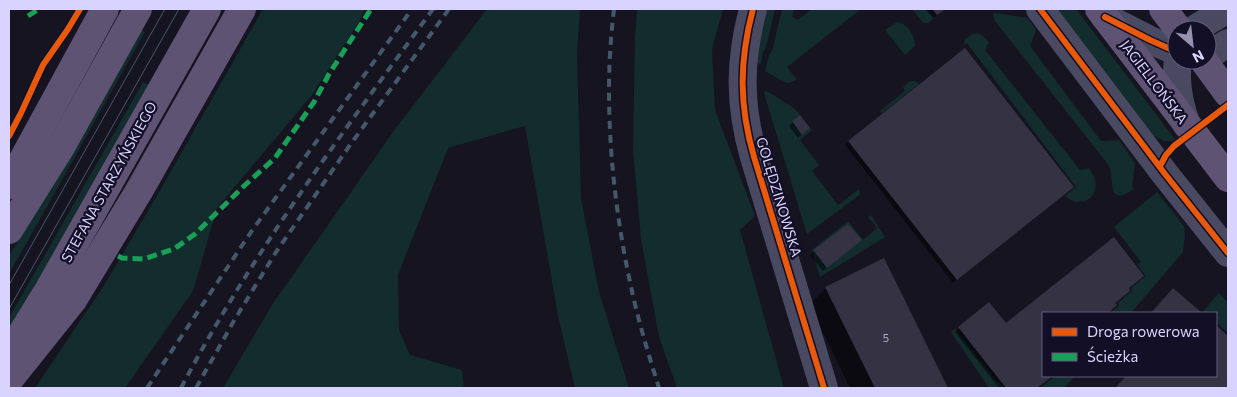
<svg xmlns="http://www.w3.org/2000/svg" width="1237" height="397" font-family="Commissioner,sans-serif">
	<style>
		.green { fill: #132c2d }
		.shadow { fill: #0007 }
		.building { fill: #343243 }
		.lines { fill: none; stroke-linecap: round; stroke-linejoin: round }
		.minor { stroke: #4a4962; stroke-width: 28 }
		.major { stroke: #5e5373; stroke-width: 28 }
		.tram { stroke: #43596b; stroke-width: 1 }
		.rail { stroke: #43596b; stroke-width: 4; stroke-dasharray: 8 6; stroke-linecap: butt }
		.quiet { stroke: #1a9f57; stroke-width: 5; stroke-dasharray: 10 5; stroke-linecap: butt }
		.cycleway-casing { stroke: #130f26; stroke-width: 9 }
		.cycleway { stroke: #e8590c; stroke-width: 6 }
		.labels { text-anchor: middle; stroke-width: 4.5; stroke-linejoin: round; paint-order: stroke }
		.number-label { font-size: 11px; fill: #b0acd0 }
		.street-label { font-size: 14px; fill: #d9d4ff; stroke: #130f26 }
	</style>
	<rect width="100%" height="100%" fill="#161421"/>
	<g class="green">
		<polygon points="263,9 365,9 360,20 312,95 217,208 193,291 125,388 35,388 103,287 162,187"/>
		<polygon points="487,9 580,9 577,55 581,198 599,292 629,388 575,388 558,316 525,126 448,148 398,275 399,330 410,355 462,370 464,388 223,388 272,305 393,132"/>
		<polygon points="637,9 723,9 712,49 715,110 755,216 740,230 784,388 677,388 659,337 641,239 633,149 635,38"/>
		<polygon points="764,9 775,9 766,48 763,52 760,66 753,55"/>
		<polygon points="782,9 794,9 792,17 798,20 812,9 861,9 787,67 797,80 789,83 784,82 765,71 769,55 772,51"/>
		<polygon points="912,9 927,9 934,18 928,23 923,23"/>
		<polygon points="1054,9 1076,9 1177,142 1165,141 1149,134"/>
		<path d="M995,13L1028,18L1036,30L1030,46L1101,141L1119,140L1135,163L1132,187L1134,189C1112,204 1113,191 1111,174C1111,170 1109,166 1107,163L995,21L993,15Z"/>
		<path d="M897,22C908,24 915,36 915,46L905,55L885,30Z"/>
		<polygon points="141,30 145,32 9,274 9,256 65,165"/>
		<path d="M974,33C982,34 985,37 989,42L985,50L1080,170L1089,168C1107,191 1085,213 1065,196L1076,187L967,43L964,45L965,39Z"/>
		<polygon points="910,81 915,81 919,84 882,113 880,111 905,91 903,87"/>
		<polygon points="143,82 149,85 9,331 9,318"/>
		<polygon points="765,90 794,108 800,115 802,134 810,128 812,130 800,140 819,165 812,171 838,205 859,189 860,194 858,196 807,234 812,250 848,221 863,240 877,228 868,217 871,215 885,237 820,277 764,93"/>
		<polygon points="1157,192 1184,226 1185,235 1183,252 1131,313 1110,313 1119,306 1118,303 1132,291 1131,288 1146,276 1137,265 1141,262 1114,227"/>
		<polygon points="1219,293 1228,303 1228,333 1216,322 1216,313 1206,313 1203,311"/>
		<polygon points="955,329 997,382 998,381 1004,388 989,388 951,332"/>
		<polygon points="1051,376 1075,376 1064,388 1040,388 1053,378"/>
	</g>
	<g class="shadow">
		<polygon points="925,9 945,9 933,18"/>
		<polygon points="793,122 805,132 798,138 789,126"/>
		<polygon points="849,141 1068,190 953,283 845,145"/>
		<polygon points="1113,239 1127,289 1114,303 1112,309 1107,313 1043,313 1043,376 1047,376 1049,378 1037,388 999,388 955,332 989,304 1005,325"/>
		<polygon points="856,244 823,271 810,255 814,251"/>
		<polygon points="883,260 946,388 850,388 809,305 826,288"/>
		<polygon points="1216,327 1228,338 1228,388 1116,388 1127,376 1216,376"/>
	</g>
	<g class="building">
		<polygon points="932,9 946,9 937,15"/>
		<polygon points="965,48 1074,187 957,280 848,141"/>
		<polygon points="800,115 810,128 802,135 792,121"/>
		<polygon points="848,224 862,240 827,268 813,250"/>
		<polygon points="1114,237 1144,276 1129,288 1130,291 1115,303 1117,305 1108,313 1043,313 1043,376 1049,376 1050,378 1037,388 1006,388 958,327 989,302 1006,323"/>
		<polygon points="884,258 948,388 875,388 825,287"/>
		<polygon points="1173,288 1202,313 1151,313"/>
		<polygon points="1216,325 1228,336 1228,388 1115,388 1126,376 1216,376"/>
	</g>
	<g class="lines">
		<g class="minor">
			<path d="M753,9C739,62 739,105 754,157L824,388"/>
			<polyline points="1040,9 1165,174 1228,253"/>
			<polyline points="1105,17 1150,40 1177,52"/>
			<polyline points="1193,30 1228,9"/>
			<polyline points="1207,56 1228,43"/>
			<path d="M1178,60C1175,82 1179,104 1187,125"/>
		</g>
		<g class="major">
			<polyline points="1099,9 1228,178"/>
			<polyline points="1163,9 1179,30"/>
			<polyline points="1203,60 1228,94"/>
			<polyline points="9,185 105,9"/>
			<polyline points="9,230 61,147 138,9"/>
			<polyline points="9,354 49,289 207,9"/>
			<polyline points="9,380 73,300 139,191 242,9"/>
		</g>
		<g class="tram">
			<polyline points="9,285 165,9"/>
			<polyline points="9,309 179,9"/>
		</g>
		<g class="rail">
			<path d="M614,9C611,35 609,62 609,89C609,160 618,231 634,300C641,330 650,359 659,388"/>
			<polyline points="147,388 251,232 412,9"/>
			<path d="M181,388C252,253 343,132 433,9"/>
			<polyline points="196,388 235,319 276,252 350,145 449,9"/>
		</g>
		<g class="quiet">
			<polyline points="28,16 39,9"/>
			<polyline points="118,256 122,258 144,259 174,249 195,234 244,186 275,158 314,102 329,74 371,9"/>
		</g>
		<g class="cycleway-casing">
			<g id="cycleway">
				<path d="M753,9C739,62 739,105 754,157L824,388"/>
				<polyline points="1040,9 1165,174 1228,253"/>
				<polyline points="1105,17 1150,40 1177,52"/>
				<polyline points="9,136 21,113 43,65 68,29 80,9"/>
				<polyline points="1160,166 1166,155 1174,146 1228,105"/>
			</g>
		</g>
		<use href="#cycleway" class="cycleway"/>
	</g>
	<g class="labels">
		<g class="number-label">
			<text x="886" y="342">5</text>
		</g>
		<g class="street-label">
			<text transform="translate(1154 82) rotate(53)" y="5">JAGIELLOŃSKA</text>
			<text transform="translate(109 182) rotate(-61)" y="5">STEFANA STARZYŃSKIEGO</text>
			<text transform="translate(779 197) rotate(73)" y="5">GOLĘDZINOWSKA</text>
		</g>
	</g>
	<rect width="1237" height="397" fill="none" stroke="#d9d4ff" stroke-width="20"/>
	<rect x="1042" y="312" width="175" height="65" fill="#130f26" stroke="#625e7d"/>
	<rect x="1052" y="328" width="25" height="8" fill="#e8590c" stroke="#625e7d"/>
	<text x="1087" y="337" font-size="15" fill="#d9d4ff">Droga rowerowa</text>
	<rect x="1052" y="353" width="25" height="8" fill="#1a9f57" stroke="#625e7d"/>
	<text x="1087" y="362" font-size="15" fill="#d9d4ff">Ścieżka</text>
	<g transform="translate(1192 45) rotate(152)"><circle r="24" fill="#130f26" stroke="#625e7d"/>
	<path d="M0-4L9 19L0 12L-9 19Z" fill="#9591b1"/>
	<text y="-8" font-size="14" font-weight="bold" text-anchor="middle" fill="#d9d4ff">N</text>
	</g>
</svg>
